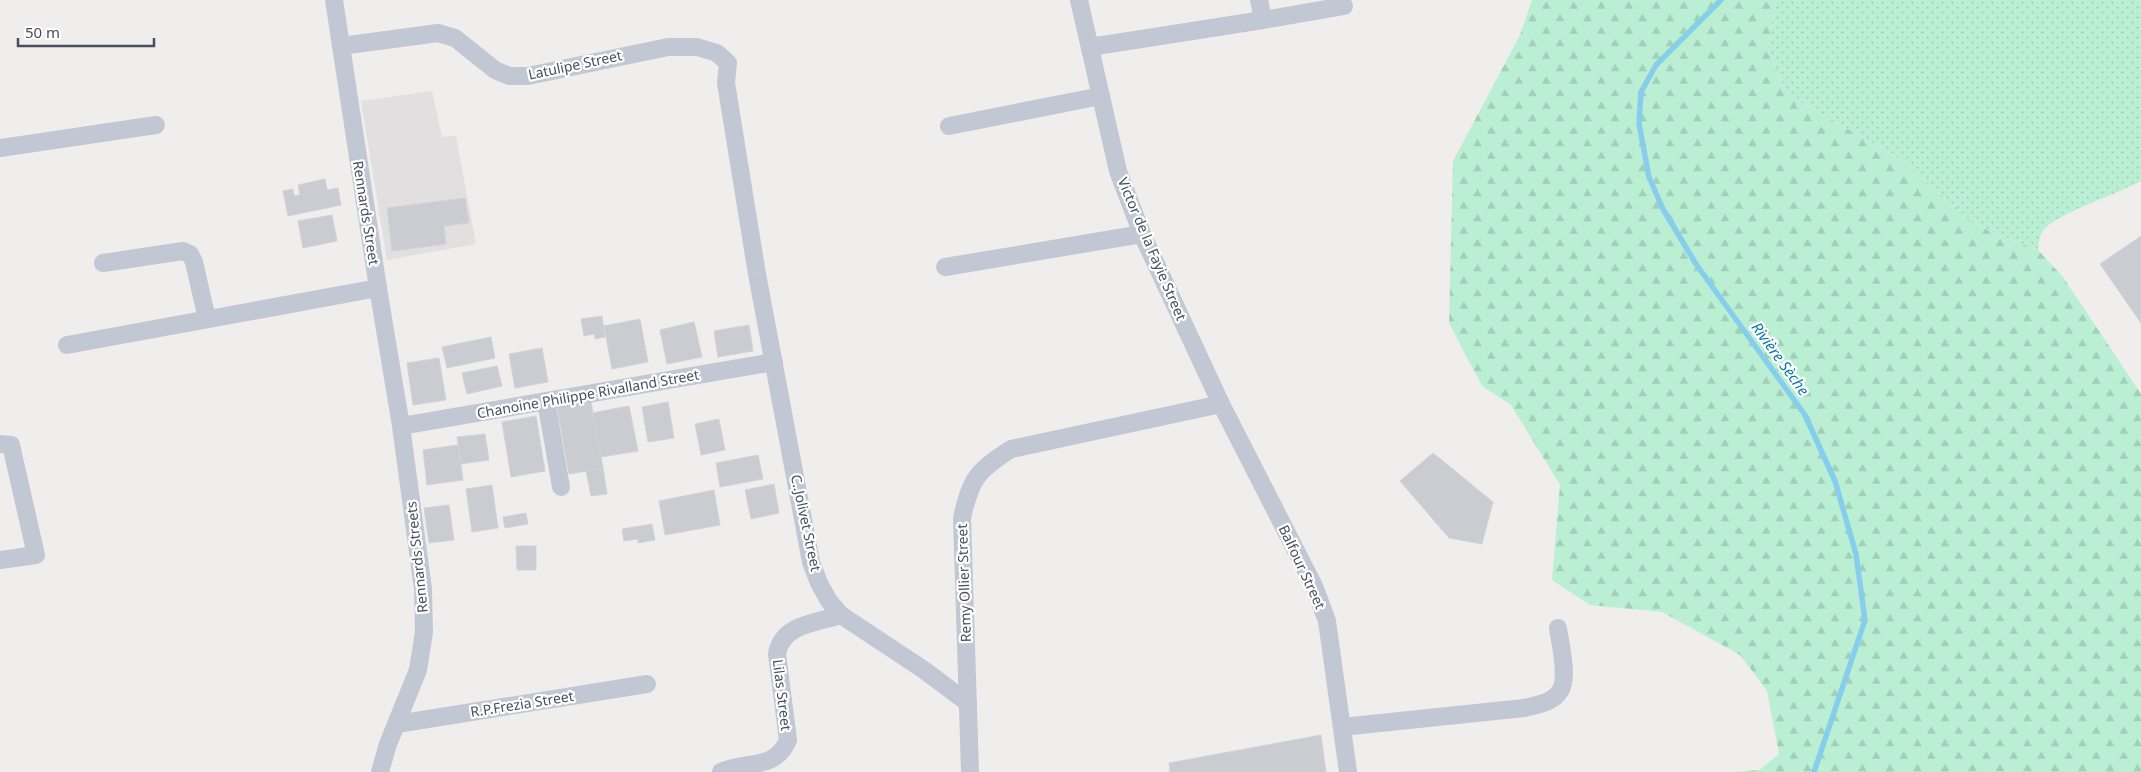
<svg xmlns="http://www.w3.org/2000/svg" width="2141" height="772" font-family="'Noto Sans',sans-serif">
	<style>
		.education { fill: #e1dfdf }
		.grass { fill: url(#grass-dots) }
		.forest { fill: url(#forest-firs) }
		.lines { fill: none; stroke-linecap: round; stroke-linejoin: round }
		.stream { stroke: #87ceed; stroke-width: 5.5 }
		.building { fill: #caccd2; stroke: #d1d3d9 }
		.street { stroke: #c1c8d3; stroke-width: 18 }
		.labels { text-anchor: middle; stroke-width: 4.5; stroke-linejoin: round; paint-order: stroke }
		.street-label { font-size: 14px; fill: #464f5b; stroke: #fff }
		.water-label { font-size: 15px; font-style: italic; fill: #0a79a9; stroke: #fff }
	</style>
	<defs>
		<pattern id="grass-dots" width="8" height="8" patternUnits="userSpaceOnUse" patternTransform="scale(1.25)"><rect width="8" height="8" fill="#bbefd4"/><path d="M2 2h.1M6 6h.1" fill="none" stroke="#a2cfb8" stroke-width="1.8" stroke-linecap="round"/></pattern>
		<pattern id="forest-firs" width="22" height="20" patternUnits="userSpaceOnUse" patternTransform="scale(1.25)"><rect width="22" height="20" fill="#bbefd4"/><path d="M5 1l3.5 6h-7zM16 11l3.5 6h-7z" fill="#a2cfb8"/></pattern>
	</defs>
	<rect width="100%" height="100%" fill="#f0eeed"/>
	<polygon class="education" points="432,91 442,137 456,136 476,244 387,260 361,101"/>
	<path class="grass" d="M1776,0H2141V181C2120,193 2053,215 2043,231C2039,235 2039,244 2038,250L1975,225L1905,162L1803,103L1784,88L1768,47Z"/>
	<polygon class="forest" points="1532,0 1776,0 1768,47 1784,88 1803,103 1905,162 1975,225 2038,250 2063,277 2141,394 2141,772 1733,772 1759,770 1779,754 1767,691 1740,655 1662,612 1590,605 1552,580 1560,485 1511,405 1482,386 1449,323 1453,161 1520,35"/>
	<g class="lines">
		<polyline class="stream" points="1721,0 1656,65 1641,92 1639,124 1649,177 1663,209 1696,264 1805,415 1835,481 1856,554 1865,620 1814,772"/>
	</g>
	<g class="building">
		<polygon points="325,179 327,190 338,188 341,205 288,216 283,191 293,189 294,196 300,195 298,185"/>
		<polygon points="465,198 469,223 444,226 446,244 392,251 387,208"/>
		<polygon points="332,215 337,241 303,248 298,221"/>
		<polygon points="2141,236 2141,323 2100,264"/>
		<polygon points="602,316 605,337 595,339 594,334 584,336 581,319"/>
		<polygon points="640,319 648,362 612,369 604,326"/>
		<polygon points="694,322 702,357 667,364 660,330"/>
		<polygon points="749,325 753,351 718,357 714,331"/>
		<polygon points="491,337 495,358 447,368 442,347"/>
		<polygon points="542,348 548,382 515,388 509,354"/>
		<polygon points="439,358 446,400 413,405 407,363"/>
		<polygon points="497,366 502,386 467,394 462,373"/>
		<polygon points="591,402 603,468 569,474 557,408"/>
		<polygon points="668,402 674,438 648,442 642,407"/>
		<polygon points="629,406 638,451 601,457 592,413"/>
		<polygon points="536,416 545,471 511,477 502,422"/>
		<polygon points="719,419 725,450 701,455 695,424"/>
		<polygon points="485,434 489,460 461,464 457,437"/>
		<polygon points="458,445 463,480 427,485 423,450"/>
		<polygon points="1433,453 1493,502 1482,544 1449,538 1400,481"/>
		<polygon points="758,455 763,479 720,487 716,463"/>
		<polygon points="603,468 607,494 591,496 586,471"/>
		<polygon points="774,484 779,513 751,519 745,490"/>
		<polygon points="492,485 498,528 472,532 466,489"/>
		<polygon points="714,490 720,525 665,535 659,501"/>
		<polygon points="449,505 454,540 429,543 424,508"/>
		<polygon points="526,513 528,524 505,528 503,517"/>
		<polygon points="652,524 655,540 638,543 638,539 624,541 622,529"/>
		<polygon points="516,546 536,546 536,570 517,570"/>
		<polygon points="1321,735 1326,772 1170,772 1169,763"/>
	</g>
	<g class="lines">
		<g class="street">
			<polyline points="334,0 378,288 401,426 423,589 424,632 418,670 388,744 380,772"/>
			<polyline points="1079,0 1118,171 1142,234 1221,404 1314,586 1327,621 1348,772"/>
			<polyline points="1263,20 1344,6"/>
			<polyline points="341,46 438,33 455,38 495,70 509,76 528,76 668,47 697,47 717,53 728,63 726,83 757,274 811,562 819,583 829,601 841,615 924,670 968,703"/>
			<polyline points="1090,47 1263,20 1259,0"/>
			<polyline points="949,126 1101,96"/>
			<polyline points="0,148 156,125"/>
			<polyline points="103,263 183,251 190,254 194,262 207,319"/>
			<polyline points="945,267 1142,234"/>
			<polyline points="67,345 378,288"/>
			<polyline points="546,401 561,487"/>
			<polyline points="401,426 774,362"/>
			<polyline points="0,444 11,445 36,555 0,560"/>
			<polyline points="397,724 647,684"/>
			<path d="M1342,727L1524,708C1536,705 1553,703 1560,691C1569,678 1560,643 1558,628"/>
			<path d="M721,772C747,760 775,771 788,740L777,654C782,624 816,623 841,615"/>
			<path d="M970,772L962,518C971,478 977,471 1011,449L1221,404"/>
		</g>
	</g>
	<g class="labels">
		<g class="street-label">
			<text transform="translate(575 65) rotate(-12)" y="5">Latulipe Street</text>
			<text transform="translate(366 213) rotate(81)" y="5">Rennards Street</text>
			<text transform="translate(1152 249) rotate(67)" y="5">Victor de la Fayie Street</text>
			<text transform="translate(588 394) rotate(-10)" y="5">Chanoine Philippe Rivalland Street</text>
			<text transform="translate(806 523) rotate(78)" y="5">C..Jolivet Street</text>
			<text transform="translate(417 557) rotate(-96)" y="5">Rennards Streets</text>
			<text transform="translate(1302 567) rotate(65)" y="5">Balfour Street</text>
			<text transform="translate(964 583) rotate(-92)" y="5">Remy Ollier Street</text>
			<text transform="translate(782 695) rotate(83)" y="5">Lilas Street</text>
			<text transform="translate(522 704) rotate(-9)" y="5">R.P.Frezia Street</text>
		</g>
		<g class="water-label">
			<text transform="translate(1780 359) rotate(54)" y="5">Rivière Sèche</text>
		</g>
	</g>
	<path d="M18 38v8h136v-8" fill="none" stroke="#464f5b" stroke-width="2.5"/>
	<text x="25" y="38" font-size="15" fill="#464f5b" stroke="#ffffff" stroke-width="4" paint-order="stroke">50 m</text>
</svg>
